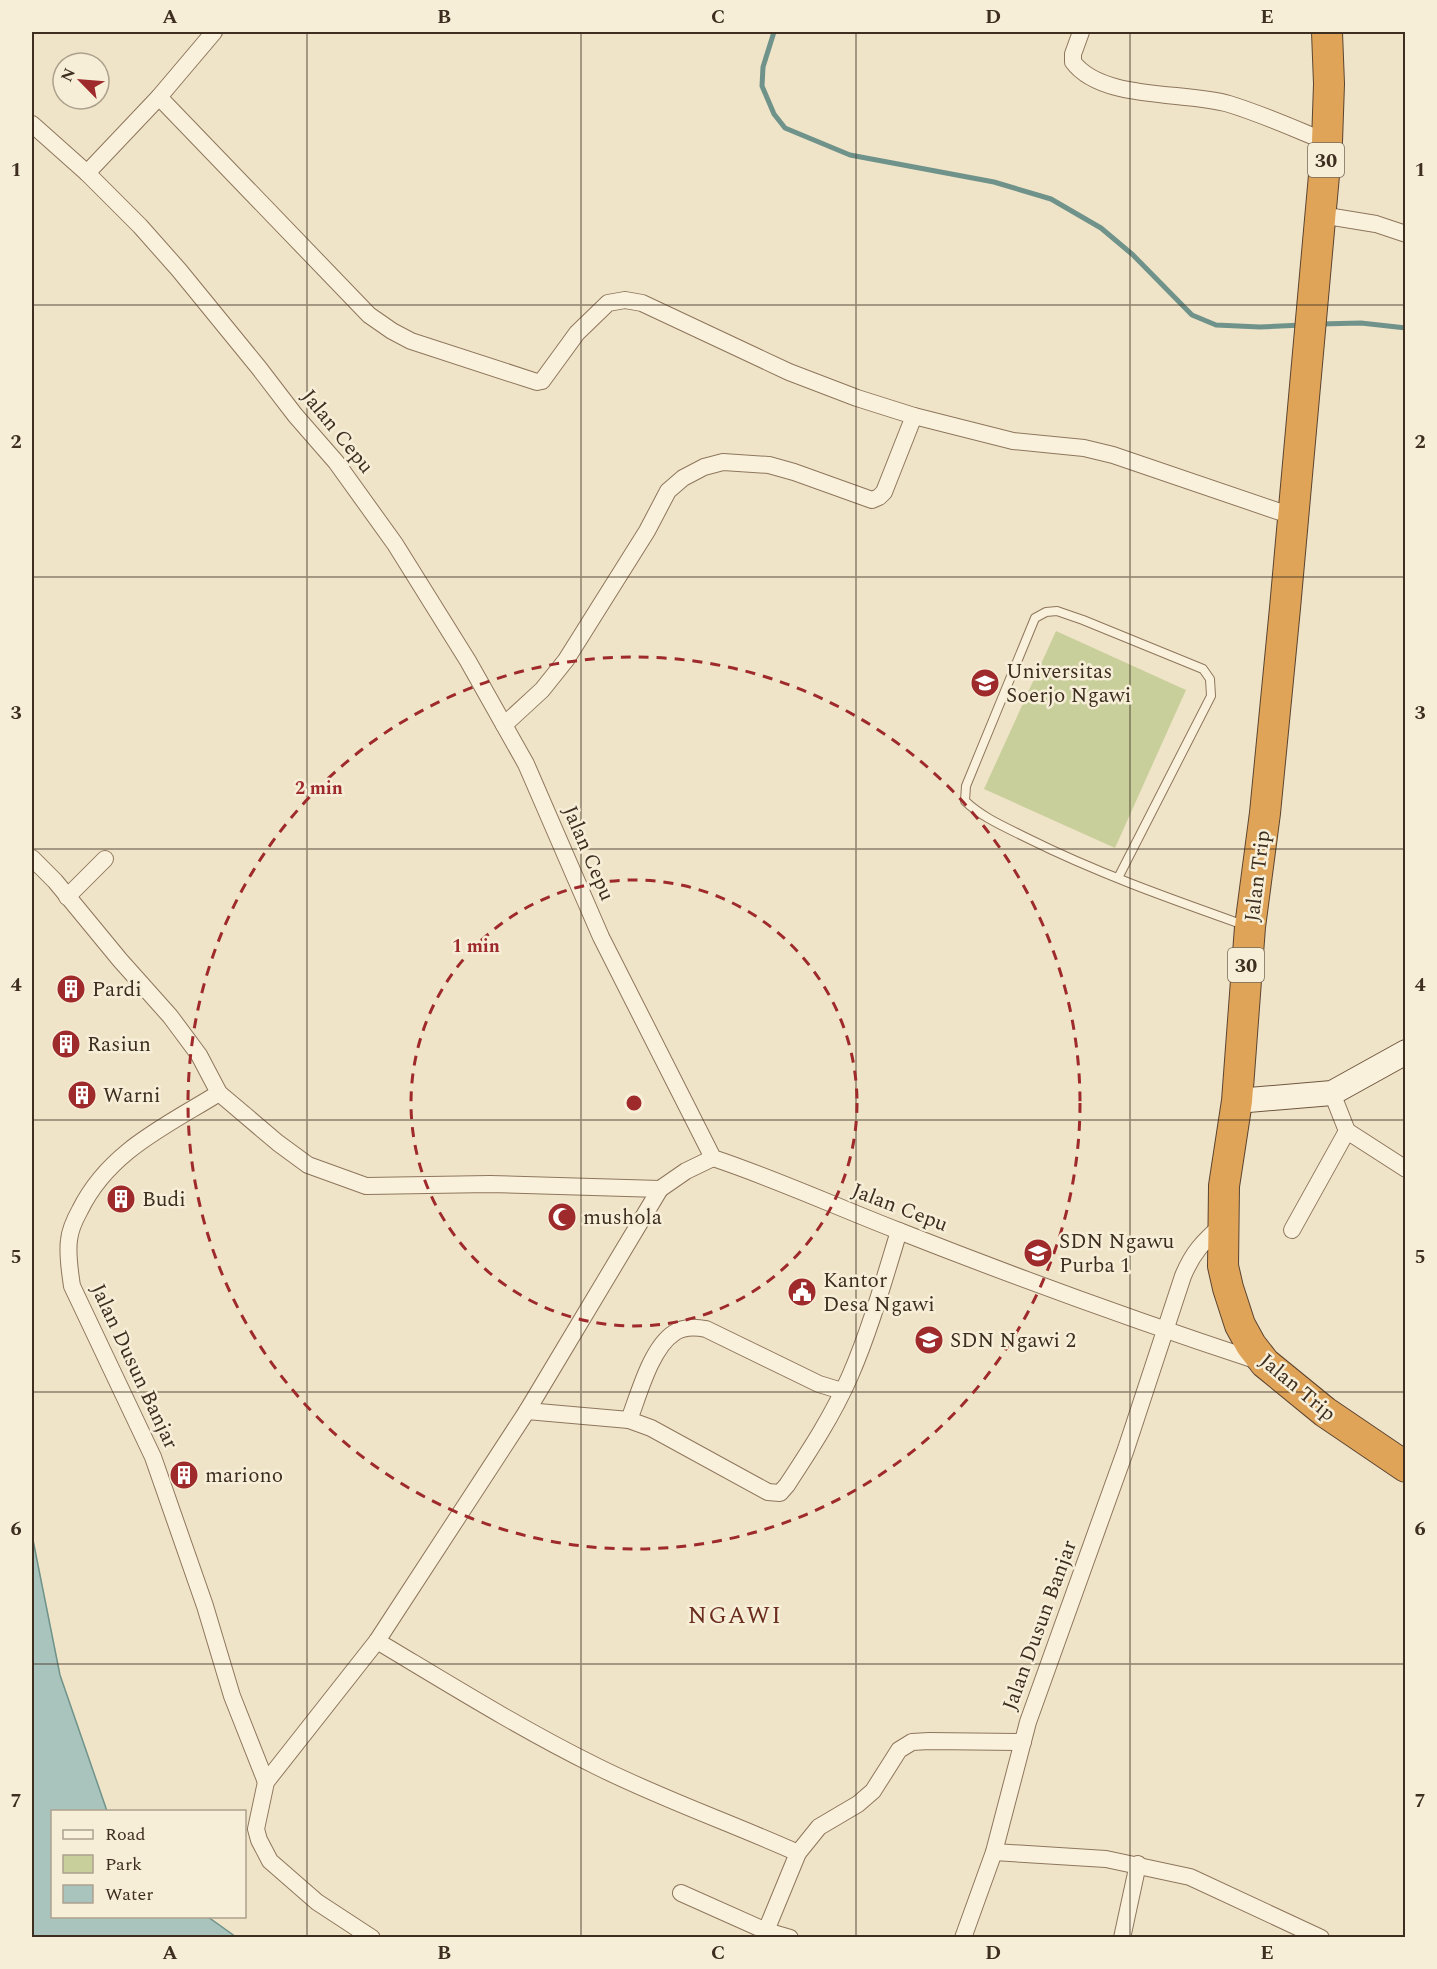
<svg xmlns="http://www.w3.org/2000/svg" width="1437" height="1969" font-family="Spectral,serif">
	<style>
		.green { fill: #c9cf9b }
		.water { fill: #a9c4bc; stroke: #6f938a; stroke-width: 1.5 }
		.lines { fill: none; stroke-linecap: round; stroke-linejoin: round }
		.stream { stroke: #6f938a; stroke-width: 5 }
		.lane-casing { stroke: #8d765c; stroke-width: 10 }
		.street-casing { stroke: #8d765c; stroke-width: 18 }
		.secondary-casing { stroke: #6f573f; stroke-width: 26 }
		.highway-casing { stroke: #5b4430; stroke-width: 32 }
		.lane { stroke: #faf1dc; stroke-width: 8 }
		.street { stroke: #faf1dc; stroke-width: 16 }
		.secondary { stroke: #faf1dc; stroke-width: 24 }
		.highway { stroke: #e0a458; stroke-width: 30 }
		.grid { fill: none; stroke: #3d2e20; stroke-width: 1.5; stroke-opacity: 0.55 }
		.ring { fill: none; stroke: #9e2a2b; stroke-width: 3; stroke-dasharray: 10 8 }
		.labels { text-anchor: middle; stroke-width: 5; stroke-linejoin: round; paint-order: stroke }
		.shield { fill: #f7eed8; stroke: #756857; stroke-width: 1.5 }
		.shield-label { font-size: 20px; font-weight: bold; fill: #3d2e20 }
		.street-label { font-size: 21px; fill: #3d2e20; stroke: #f7eed8 }
		.poi-label { font-size: 21px; fill: #3d2e20; stroke: #f7eed8; text-anchor: start }
		.quarter-label { font-size: 24px; letter-spacing: 1.5px; fill: #6b2e1e; stroke: #f7eed8 }
		.centre { fill: #9e2a2b; stroke: #f7eed8; stroke-width: 3 }
		.ring-label { font-size: 18px; text-anchor: middle; font-weight: bold; fill: #9e2a2b; stroke: #f7eed8; stroke-width: 5; stroke-linejoin: round; paint-order: stroke }
		.neatline { fill: none; stroke: #3d2e20; stroke-width: 2 }
		.grid-label { font-size: 20px; text-anchor: middle; font-weight: bold; fill: #3d2e20 }
	</style>
	<rect width="100%" height="100%" fill="#f0e4c8"/>
	<polygon class="green" points="1056,631 1186,690 1115,848 984,789"/>
	<polygon class="water" points="32,1535 60,1675 107,1811 52,1812 52,1916 208,1917 236,1937 32,1937"/>
	<g class="lines">
		<g class="stream">
			<polyline points="774,32 763,67 762,86 774,114 785,128 850,155 994,182 1051,199 1101,228 1133,255 1192,315 1216,325 1260,327 1302,325"/>
			<polyline points="1320,324 1361,323 1406,328"/>
		</g>
		<g class="lane-casing">
			<path id="lane" d="M1118,878L1211,696L1210,679L1203,669L1083,620L1057,611L1046,612L1035,618L966,786L965,801C983,818 1005,827 1027,838C1097,873 1171,899 1244,925"/>
		</g>
		<g class="street-casing">
			<g id="street">
				<path d="M1081,32L1073,54V62C1102,101 1186,91 1229,104C1262,114 1295,129 1327,142"/>
				<polyline points="159,97 369,315 392,331 411,341 537,382 542,381 577,333 608,303 625,300 642,303 789,372 857,398 914,416 1013,441 1084,448 1113,455 1292,516"/>
				<path d="M32,124L87,173L140,226L179,270L259,368L295,415L336,462L395,544L468,661L526,764L601,937L713,1158C776,1179 837,1207 899,1231C1018,1278 1139,1322 1261,1362"/>
				<polyline points="87,173 159,97 214,32"/>
				<polyline points="1321,215 1376,224 1406,234"/>
				<polyline points="504,725 542,690 566,660 647,531 668,491 683,478 704,467 723,462 769,465 794,472 872,500 879,497 884,492 914,416"/>
				<polyline points="32,858 55,881 120,960 170,1016 199,1055 219,1093 278,1143 308,1165 366,1186 490,1184 660,1189 686,1171 713,1158"/>
				<polyline points="67,897 105,859"/>
				<path d="M219,1093C166,1126 109,1151 80,1210C75,1219 70,1230 69,1240C67,1255 70,1272 72,1286L153,1457L205,1606L232,1696L266,1782"/>
				<polyline points="1332,1093 1347,1131 1406,1169"/>
				<polyline points="1292,1230 1347,1131"/>
				<path d="M527,1411L629,1420L651,1428L768,1492L780,1493L787,1485C810,1450 833,1415 850,1376C870,1330 884,1280 899,1231"/>
				<path d="M629,1420C639,1394 651,1348 674,1333C684,1326 696,1327 706,1329L819,1384L842,1391"/>
				<path d="M377,1641C449,1684 521,1729 596,1766C662,1799 731,1823 798,1853"/>
				<polyline points="994,1852 1106,1859 1190,1877 1321,1938"/>
				<polyline points="681,1893 766,1931 790,1938"/>
				<polyline points="372,1938 317,1902 270,1861 259,1840 256,1829 266,1782 377,1641 527,1411 660,1189"/>
				<polyline points="763,1938 798,1853 819,1827 858,1804 873,1791 899,1750 912,1742 929,1741 1023,1742"/>
				<path d="M963,1938L994,1852L1028,1722L1126,1449L1183,1276C1193,1252 1203,1242 1222,1225"/>
				<polyline points="1122,1938 1138,1864"/>
			</g>
		</g>
		<g class="secondary-casing">
			<polyline id="secondary" points="1237,1101 1332,1093 1406,1052"/>
		</g>
		<g class="highway-casing">
			<polyline id="highway" points="1327,32 1329,84 1327,142 1285,608 1265,813 1250,927 1237,1101 1224,1186 1223,1266 1228,1288 1240,1325 1251,1345 1265,1363 1325,1412 1406,1467"/>
		</g>
		<use href="#lane" class="lane"/>
		<use href="#street" class="street"/>
		<use href="#secondary" class="secondary"/>
		<use href="#highway" class="highway"/>
	</g>
	<path class="grid" d="M307,32V1938M581,32V1938M856,32V1938M1130,32V1938M32,305H1406M32,577H1406M32,849H1406M32,1120H1406M32,1392H1406M32,1664H1406"/>
	<g class="ring">
		<circle cx="634" cy="1103" r="223"/>
		<circle cx="634" cy="1103" r="446"/>
	</g>
	<defs>
		<g id="university-disc" transform="scale(1.5)"><circle r="9.5" fill="#9e2a2b" stroke="#f7eed8"/><path d="M0-5L7-2L0 1L-7-2ZM-4 1L0 2.5L4 1V4Q0 6-4 4Z" fill="#fff"/></g>
		<g id="building-disc" transform="scale(1.5)"><circle r="9.5" fill="#9e2a2b" stroke="#f7eed8"/><path d="M-4-6H4V6H1V3H-1V6H-4ZM-2.5-4.3h1.7v1.8h-1.7ZM.8-4.3h1.7v1.8H.8ZM-2.5-1h1.7V.8h-1.7ZM.8-1h1.7V.8H.8Z" fill="#fff"/></g>
		<g id="mosque-disc" transform="scale(1.5)"><circle r="9.5" fill="#9e2a2b" stroke="#f7eed8"/><path d="M3.5-4.9A6 6 0 1 0 3.5 4.9A5 5 0 1 1 3.5-4.9Z" fill="#fff"/></g>
		<g id="school-disc" transform="scale(1.5)"><circle r="9.5" fill="#9e2a2b" stroke="#f7eed8"/><path d="M0-5L7-2L0 1L-7-2ZM-4 1L0 2.5L4 1V4Q0 6-4 4Z" fill="#fff"/></g>
		<g id="civic-disc" transform="scale(1.5)"><circle r="9.5" fill="#9e2a2b" stroke="#f7eed8"/><path d="M-.6-6.5H3V-4.5H.6V-3L4-1V1h2V6H-6V1h2V-1L-.6-3ZM-1.2 2.5V6h2.4V2.5Z" fill="#fff"/></g>
	</defs>
	<g fill-rule="evenodd">
		<use href="#university-disc" x="985" y="683"/>
		<use href="#building-disc" x="71" y="989"/>
		<use href="#building-disc" x="66" y="1044"/>
		<use href="#building-disc" x="82" y="1095"/>
		<use href="#building-disc" x="121" y="1199"/>
		<use href="#mosque-disc" x="562" y="1217"/>
		<use href="#school-disc" x="1038" y="1253"/>
		<use href="#civic-disc" x="802" y="1292"/>
		<use href="#school-disc" x="929" y="1340"/>
		<use href="#building-disc" x="184" y="1475"/>
	</g>
	<g class="labels">
		<g class="shield">
			<rect x="1308" y="143" width="36" height="34" rx="4.5"/>
			<rect x="1228" y="948" width="36" height="34" rx="4.5"/>
		</g>
		<g class="shield-label">
			<text x="1326" y="167">30</text>
			<text x="1246" y="972">30</text>
		</g>
		<g class="street-label">
			<text transform="translate(338 431) rotate(51)" y="7">Jalan Cepu</text>
			<text transform="translate(589 853) rotate(67)" y="7">Jalan Cepu</text>
			<text transform="translate(1257 876) rotate(-83)" y="7">Jalan Trip</text>
			<text transform="translate(900 1207) rotate(21)" y="7">Jalan Cepu</text>
			<text transform="translate(135 1366) rotate(65)" y="7">Jalan Dusun Banjar</text>
			<text transform="translate(1298 1387) rotate(40)" y="7">Jalan Trip</text>
			<text transform="translate(1039 1625) rotate(-70)" y="7">Jalan Dusun Banjar</text>
		</g>
		<g class="poi-label">
			<text x="1006" y="678">Universitas<tspan x="1006" dy="24">Soerjo Ngawi</tspan></text>
			<text x="92" y="996">Pardi</text>
			<text x="87" y="1051">Rasiun</text>
			<text x="103" y="1102">Warni</text>
			<text x="142" y="1206">Budi</text>
			<text x="583" y="1224">mushola</text>
			<text x="1059" y="1248">SDN Ngawu<tspan x="1059" dy="24">Purba 1</tspan></text>
			<text x="823" y="1287">Kantor<tspan x="823" dy="24">Desa Ngawi</tspan></text>
			<text x="950" y="1347">SDN Ngawi 2</text>
			<text x="205" y="1482">mariono</text>
		</g>
		<g class="quarter-label">
			<text x="735" y="1623">NGAWI</text>
		</g>
	</g>
	<circle cx="634" cy="1103" r="9" class="centre"/>
	<g class="ring-label">
		<text x="319" y="794">2 min</text>
		<text x="476" y="952">1 min</text>
	</g>
	<rect width="1437" height="1969" fill="none" stroke="#f7eed8" stroke-width="66"/>
	<rect x="51" y="1810" width="195" height="108" fill="#f7eed8" stroke="#ada18e" stroke-width="1.5"/>
	<rect x="63" y="1830" width="30" height="9" fill="#faf1dc" stroke="#ada18e" stroke-width="1.5"/>
	<text x="105" y="1840" font-size="18" fill="#3d2e20">Road</text>
	<rect x="63" y="1855" width="30" height="18" fill="#c9cf9b" stroke="#ada18e" stroke-width="1.5"/>
	<text x="105" y="1870" font-size="18" fill="#3d2e20">Park</text>
	<rect x="63" y="1885" width="30" height="18" fill="#a9c4bc" stroke="#ada18e" stroke-width="1.5"/>
	<text x="105" y="1900" font-size="18" fill="#3d2e20">Water</text>
	<g transform="translate(81 81) rotate(295)"><circle r="28" fill="#f7eed8" stroke="#ada18e" stroke-width="1.5"/>
	<path d="M0-4.5L10 22L0 15L-10 22Z" fill="#9e2a2b"/>
	<text y="-9" font-size="16" font-weight="bold" text-anchor="middle" fill="#3d2e20">N</text>
	</g>
	<rect x="33" y="33" width="1371" height="1903" class="neatline"/>
	<g class="grid-label">
		<text x="170" y="23">A</text>
		<text x="444" y="23">B</text>
		<text x="718" y="23">C</text>
		<text x="993" y="23">D</text>
		<text x="1267" y="23">E</text>
		<text x="16" y="176">1</text>
		<text x="1420" y="176">1</text>
		<text x="16" y="448">2</text>
		<text x="1420" y="448">2</text>
		<text x="16" y="719">3</text>
		<text x="1420" y="719">3</text>
		<text x="16" y="991">4</text>
		<text x="1420" y="991">4</text>
		<text x="16" y="1263">5</text>
		<text x="1420" y="1263">5</text>
		<text x="16" y="1535">6</text>
		<text x="1420" y="1535">6</text>
		<text x="16" y="1807">7</text>
		<text x="1420" y="1807">7</text>
		<text x="170" y="1959">A</text>
		<text x="444" y="1959">B</text>
		<text x="718" y="1959">C</text>
		<text x="993" y="1959">D</text>
		<text x="1267" y="1959">E</text>
	</g>
</svg>
